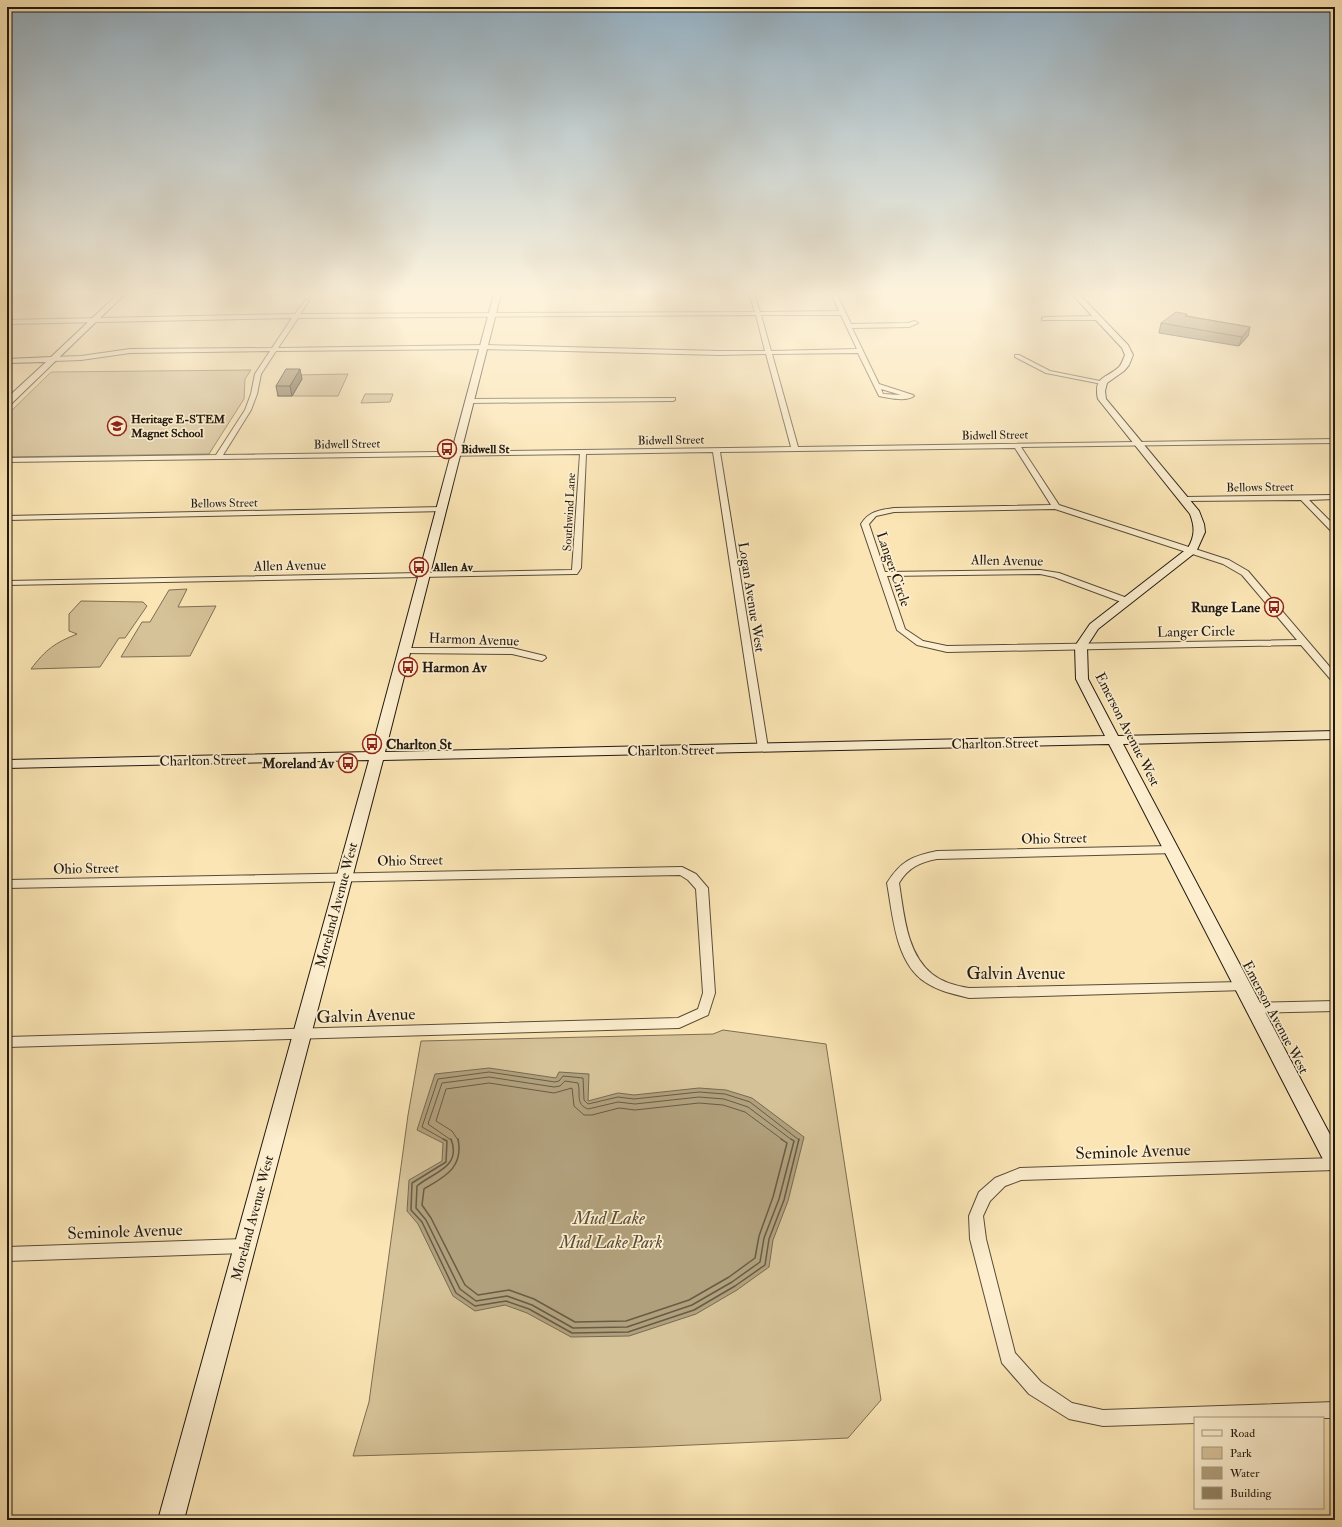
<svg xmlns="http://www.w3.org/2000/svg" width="1342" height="1527" font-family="'IM FELL Double Pica',serif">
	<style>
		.green { fill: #d6c298; stroke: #7c6e54 }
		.water { fill: #b1a07c; stroke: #776a51 }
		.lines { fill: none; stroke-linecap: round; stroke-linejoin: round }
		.shore-far1 { stroke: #695c46; stroke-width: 1 }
		.shore { stroke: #695c46; stroke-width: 1.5 }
		.street-casing { stroke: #584c39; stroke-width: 2 }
		.secondary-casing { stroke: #211910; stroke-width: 2 }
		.street { fill: #fceece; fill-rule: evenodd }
		.secondary { fill: #fceece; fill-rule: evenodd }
		.wall { fill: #7e7157; stroke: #211910 }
		.shaded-wall { fill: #665c47; stroke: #211910 }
		.building { fill: #928365; stroke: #211910 }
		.labels { text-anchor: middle; stroke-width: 3.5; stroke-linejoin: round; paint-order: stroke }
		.far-poi-label { font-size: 12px; font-weight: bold; fill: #211910; stroke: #fceece; text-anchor: start }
		.far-street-label { font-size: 12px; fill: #211910; stroke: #fceece }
		.street-label { font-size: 14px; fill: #211910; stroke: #fceece }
		.poi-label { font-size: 14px; font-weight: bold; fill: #211910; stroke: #fceece; text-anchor: end }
		.near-street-label { font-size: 17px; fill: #211910; stroke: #fceece }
		.near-park-label { font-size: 17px; font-style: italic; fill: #574c39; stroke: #fceece }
		.near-water-label { font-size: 18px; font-style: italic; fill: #5b4f3b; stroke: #fceece }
	</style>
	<rect width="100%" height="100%" fill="#fbe5b4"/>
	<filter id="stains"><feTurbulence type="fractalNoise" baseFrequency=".005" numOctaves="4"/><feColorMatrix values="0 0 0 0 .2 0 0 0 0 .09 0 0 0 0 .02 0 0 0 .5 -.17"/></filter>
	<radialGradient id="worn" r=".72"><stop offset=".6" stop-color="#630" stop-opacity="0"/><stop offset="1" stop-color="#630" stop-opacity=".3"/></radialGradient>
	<g class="green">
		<polygon points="251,370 245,379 244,399 209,454 7,457 7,415 51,372"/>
		<polygon points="348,374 338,396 277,396 279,393 277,392 283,382 295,375"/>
		<polygon points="365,394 393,394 390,402 361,403"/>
		<polygon points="187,589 178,607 216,606 190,656 121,657 142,622 150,622 169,590"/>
		<path d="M81,601L143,602L147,606L125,638H119L100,667L31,669C46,649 55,643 77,634L69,631V614Z"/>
		<polygon points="723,1030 826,1044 881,1400 848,1438 647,1447 353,1456 369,1402 408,1115 421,1041 713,1034"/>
	</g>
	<polygon class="water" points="489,1068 556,1078 559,1072 589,1074 588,1101 618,1093 634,1095 699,1088 726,1090 752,1098 804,1137 788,1201 773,1240 769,1267 737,1290 696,1314 629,1336 571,1337 527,1313 505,1305 475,1311 453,1296 418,1224 407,1211 409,1180 442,1161 443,1143 417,1130 435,1074"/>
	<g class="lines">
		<g class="shore-far1">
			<polyline points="445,1140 422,1127 438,1079 489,1072 555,1082 559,1081 563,1076 583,1078 584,1100 588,1104 618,1097 634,1099 699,1092 725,1094 750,1102 799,1140"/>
			<path d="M451,1140L428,1124L442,1083L489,1077L554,1087L560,1086L565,1081L578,1083C581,1094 575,1104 588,1109L618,1102L635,1104L699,1097L724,1099L748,1107L792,1140"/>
			<polyline points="458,1140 452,1131 436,1121 446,1089 489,1083 554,1093 572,1088 574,1106 584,1115 592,1115 619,1108 635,1110 699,1103 723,1105 745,1112 783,1140"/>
		</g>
		<g class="shore">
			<polyline points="443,1139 447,1141 446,1162 412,1183 411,1210 422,1222 456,1293 475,1306 506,1301 529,1309 572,1333 628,1332 694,1310 735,1286 765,1265 769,1239 784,1200 799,1139"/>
			<path d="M451,1139C462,1168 433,1172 417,1186L416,1208L426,1220L460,1289L476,1301L507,1296L532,1305L573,1328L627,1327L692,1305L732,1282L760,1262L764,1238L779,1199L794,1141L791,1139"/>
			<path d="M458,1139C464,1168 444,1177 424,1189L422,1205L431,1218L465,1285L478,1295L509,1290L534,1299L575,1322L626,1321L689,1300L729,1277L755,1258L759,1236L773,1197L787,1143L781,1139"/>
		</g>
		<g class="street-casing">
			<g id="street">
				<path d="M748,290H753L760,312L839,311L830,290H835L851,324L908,323L915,321L918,323L909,327L852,328L879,384L913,395L914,396C906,402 889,398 879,396L858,353L772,354L798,447L1335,439V443L1021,447L1059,505L1229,560L1248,571L1335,673V682L1332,681L1301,645L947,652L917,645L897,630L861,524C869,511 880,510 894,508L1051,505L1015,448L720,452L768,748L763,751L758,748L713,452L586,454L581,568L577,574H574L7,585V581L572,570L580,454L7,462V458L216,455L245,410L251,394L255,374L270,351L130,353L81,360L53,361L50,359L53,357L81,356L130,349L272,348L292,318L7,324V320L295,314L306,299L309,301L300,314L755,312ZM756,315L765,351H719L485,345L278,348L298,318ZM761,315H841L857,349L771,351ZM485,349L719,355L766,354L791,447L223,455L251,410L257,394L261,374L276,351ZM881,389L901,395L883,394ZM1055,509L1223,564L1242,575L1297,640L947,646L923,641L905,629L887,576L1040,574L1054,577L1124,603H1130V599L1059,573L1040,570L885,572L869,524L876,516L894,512Z"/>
				<polygon points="982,290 999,290 979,294 976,292"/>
				<polygon points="1044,317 1097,316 1100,318 1097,320 1042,320 1042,318"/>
				<polygon points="1015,355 1019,355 1050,371 1105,382 1102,384 1046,373 1015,357"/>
				<polygon points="675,398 675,400 673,401 470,403 467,401 470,399"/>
				<polygon points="1335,495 1335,499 1309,500 1335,526 1335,532 1332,532 1301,500 1185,501 1181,499 1185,497"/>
				<polygon points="442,507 446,509 445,511 7,520 7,516"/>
				<polygon points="405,648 512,648 545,656 546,658 542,661 512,654 402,653 401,651 402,649"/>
				<path d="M1171,846L1176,850L1175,853L937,859C920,862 908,868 899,883C904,913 906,953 932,974C942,982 956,986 969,988L1241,982L1245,984L1247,987L1245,990L969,998C954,994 938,991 925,982C895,962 893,915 887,883C901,861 912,856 937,851Z"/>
				<polygon points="682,867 696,874 708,888 715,993 708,1015 679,1028 7,1047 7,1037 678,1018 698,1009 703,993 696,889 688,880 680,875 7,888 7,880"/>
				<polygon points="1335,1001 1335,1011 1254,1013 1250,1011 1248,1008 1250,1005 1254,1003"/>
				<polygon points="1335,1158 1335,1170 1021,1180 1005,1186 990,1201 983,1216 986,1239 1015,1353 1041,1382 1072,1403 1103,1410 1335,1402 1335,1418 1195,1418 1195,1423 1103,1426 1069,1419 1029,1394 1002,1363 970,1239 969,1216 979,1192 995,1178 1020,1168"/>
				<polygon points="244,1239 249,1241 252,1246 249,1251 244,1253 7,1261 7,1247"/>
			</g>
		</g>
		<g class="secondary-casing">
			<g id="secondary">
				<polygon points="122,290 129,290 10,405 7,406 7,398 46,362 7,363 7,359 51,357"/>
				<path d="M495,290H502L385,752L1105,736L1076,679L1075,646L1090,624L1188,548C1195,536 1195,527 1190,514L1098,399C1093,376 1106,379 1119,367C1122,364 1123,359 1125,355L1122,348L1068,290H1075L1128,345L1133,355L1129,365L1124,371L1107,383L1105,391L1106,399L1199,511L1204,524L1205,532L1196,552L1098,629L1087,646L1088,679L1118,736L1335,731V739L1123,744L1335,1144V1172L1328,1169L1109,744L383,760L184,1520H158L369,760L7,768V760L371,752Z"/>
			</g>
		</g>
		<use href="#street" class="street"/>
		<use href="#secondary" class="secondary"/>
	</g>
	<g class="wall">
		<polygon points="153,290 176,290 173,294 154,294"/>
		<polygon points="233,290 256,290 254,293 233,293"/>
		<polygon points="1187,314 1187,316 1250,327 1248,336 1239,346 1159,333 1161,323"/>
		<polygon points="302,379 292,396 278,396 276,386"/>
	</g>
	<g class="shaded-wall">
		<polygon points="172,290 176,290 173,294"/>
		<polygon points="1250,327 1248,336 1239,346 1242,337"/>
		<polygon points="300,369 302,379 292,396 290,386"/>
	</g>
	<g class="building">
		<polygon points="1176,312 1187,314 1185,316 1250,327 1242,337 1161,323"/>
		<polygon points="286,369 300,369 290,386 276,386"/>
	</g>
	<linearGradient id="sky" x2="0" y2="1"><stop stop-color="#92acbd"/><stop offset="0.58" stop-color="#fdf3dd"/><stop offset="1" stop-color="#fdf3dd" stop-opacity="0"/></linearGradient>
	<rect width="1342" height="504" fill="url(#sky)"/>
	<defs>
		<g id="school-ring" transform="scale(1)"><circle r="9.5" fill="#fceece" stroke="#8f2418" stroke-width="1.5"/><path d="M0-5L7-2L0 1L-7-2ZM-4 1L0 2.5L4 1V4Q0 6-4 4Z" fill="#8f2418"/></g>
		<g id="bus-ring" transform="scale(1)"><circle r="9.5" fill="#fceece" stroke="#8f2418" stroke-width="1.5"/><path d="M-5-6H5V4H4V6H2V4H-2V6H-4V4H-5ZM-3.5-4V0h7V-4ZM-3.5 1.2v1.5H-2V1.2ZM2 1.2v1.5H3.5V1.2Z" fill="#8f2418"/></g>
	</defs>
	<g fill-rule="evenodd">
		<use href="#school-ring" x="117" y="426"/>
		<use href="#bus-ring" x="447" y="449"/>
		<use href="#bus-ring" x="419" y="567"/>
		<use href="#bus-ring" x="1274" y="607"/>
		<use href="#bus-ring" x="408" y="667"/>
		<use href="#bus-ring" x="372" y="744"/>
		<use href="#bus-ring" x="348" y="763"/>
	</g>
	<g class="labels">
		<g class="far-poi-label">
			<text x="131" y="423">Heritage E-STEM<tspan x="131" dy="14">Magnet School</tspan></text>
			<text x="461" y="453">Bidwell St</text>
			<text x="433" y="571">Allen Av</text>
		</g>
		<g class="far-street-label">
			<text transform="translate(995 435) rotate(-1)" y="4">Bidwell Street</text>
			<text transform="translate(671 440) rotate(-1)" y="4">Bidwell Street</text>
			<text transform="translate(347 444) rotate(-1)" y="4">Bidwell Street</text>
			<text transform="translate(1260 487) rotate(-1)" y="4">Bellows Street</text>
			<text transform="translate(224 503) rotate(-1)" y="4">Bellows Street</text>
			<text transform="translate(569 512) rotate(-87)" y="4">Southwind Lane</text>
		</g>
		<g class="street-label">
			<text transform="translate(1007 560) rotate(1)" y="5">Allen Avenue</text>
			<text transform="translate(290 565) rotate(-1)" y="5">Allen Avenue</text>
			<text transform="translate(894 569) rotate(71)" y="5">Langer Circle</text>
			<text transform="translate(752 597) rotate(81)" y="5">Logan Avenue West</text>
			<text transform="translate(1196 631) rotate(-1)" y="5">Langer Circle</text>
			<text transform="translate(474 639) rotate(2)" y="5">Harmon Avenue</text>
			<text transform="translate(1128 729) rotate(63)" y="5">Emerson Avenue West</text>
			<text transform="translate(995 743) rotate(-1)" y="5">Charlton Street</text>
			<text transform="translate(671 750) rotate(-1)" y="5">Charlton Street</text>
			<text transform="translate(203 760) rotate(-1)" y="5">Charlton Street</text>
			<text transform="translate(1054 838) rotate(-1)" y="5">Ohio Street</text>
			<text transform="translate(410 860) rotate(-1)" y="5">Ohio Street</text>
			<text transform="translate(86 868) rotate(-1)" y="5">Ohio Street</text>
			<text transform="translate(336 905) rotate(-75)" y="5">Moreland Avenue West</text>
			<text transform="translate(1276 1017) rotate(62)" y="5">Emerson Avenue West</text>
			<text transform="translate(252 1218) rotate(-75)" y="5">Moreland Avenue West</text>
		</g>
		<g class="poi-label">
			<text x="1260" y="612">Runge Lane</text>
			<text x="422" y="672" text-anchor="start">Harmon Av</text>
			<text x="386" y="749" text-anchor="start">Charlton St</text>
			<text x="334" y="768">Moreland Av</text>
		</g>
		<g class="near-street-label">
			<text x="1016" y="979">Galvin Avenue</text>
			<text transform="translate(366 1015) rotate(-2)" y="6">Galvin Avenue</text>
			<text transform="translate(1133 1151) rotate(-2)" y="6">Seminole Avenue</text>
			<text transform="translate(125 1231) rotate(-2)" y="6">Seminole Avenue</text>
		</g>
		<g class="near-park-label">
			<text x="611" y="1248">Mud Lake Park</text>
		</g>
		<g class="near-water-label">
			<text x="609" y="1224">Mud Lake</text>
		</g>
	</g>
	<rect width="1342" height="1527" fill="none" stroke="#fbe5b4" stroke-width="24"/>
	<rect x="8" y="8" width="1326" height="1511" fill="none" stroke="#211910" stroke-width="2"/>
	<rect x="12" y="12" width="1318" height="1503" fill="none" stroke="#211910"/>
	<rect x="1194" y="1417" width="130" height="92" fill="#fceece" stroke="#a49982"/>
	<rect x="1202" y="1430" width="20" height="6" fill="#fceece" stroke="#a49982"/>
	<text x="1230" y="1437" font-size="12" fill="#211910">Road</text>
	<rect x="1202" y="1447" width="20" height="12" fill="#d6c298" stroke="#a49982"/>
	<text x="1230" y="1457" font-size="12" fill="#211910">Park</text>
	<rect x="1202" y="1467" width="20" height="12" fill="#b1a07c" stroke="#a49982"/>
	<text x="1230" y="1477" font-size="12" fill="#211910">Water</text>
	<rect x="1202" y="1487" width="20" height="12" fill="#928365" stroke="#a49982"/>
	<text x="1230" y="1497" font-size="12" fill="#211910">Building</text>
	<rect width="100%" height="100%" filter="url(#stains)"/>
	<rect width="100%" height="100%" fill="url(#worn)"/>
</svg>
